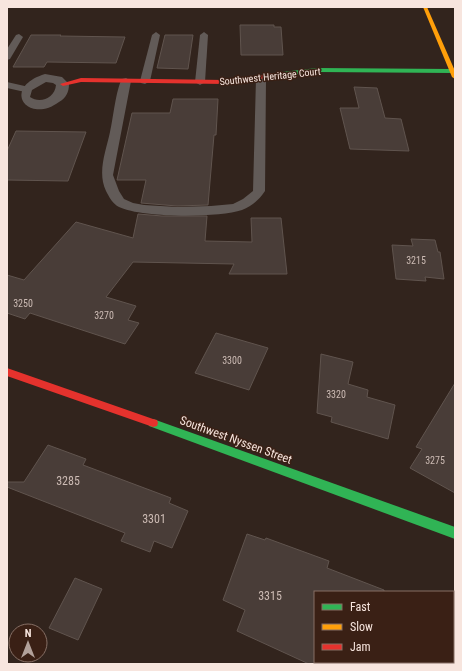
<svg xmlns="http://www.w3.org/2000/svg" width="462" height="671" font-family="'Roboto Condensed',sans-serif">
	<style>
		.building { fill: #493d38; stroke: #60544e }
		.lines { fill: none; stroke-linecap: round; stroke-linejoin: round }
		.lane { fill: #625b58; fill-rule: evenodd }
		.street { fill: #625b58; fill-rule: evenodd }
		.fast { fill: #30b455; fill-rule: evenodd }
		.slow { fill: #ff9f0a; fill-rule: evenodd }
		.jam { fill: #e5322d; fill-rule: evenodd }
		.labels { text-anchor: middle; stroke-width: 3; stroke-linejoin: round; paint-order: stroke }
		.far-street-label { font-size: 10px; fill: #f7e5de; stroke: #3a2015 }
		.number-label { font-size: 10px; fill: #ccbbb4 }
		.street-label { font-size: 12px; fill: #f7e5de; stroke: #3a2015 }
		.near-number-label { font-size: 12px; fill: #ccbbb4 }
	</style>
	<rect width="100%" height="100%" fill="#32241d"/>
	<g class="building">
		<polygon points="240,25 274,25 274,27 281,27 283,55 241,55"/>
		<polygon points="31,35 61,35 60,36 125,37 116,63 47,62 44,67 13,67"/>
		<polygon points="165,35 193,35 188,69 157,68"/>
		<polygon points="354,87 377,88 385,118 401,119 409,151 350,149 340,108 359,108"/>
		<polygon points="173,99 218,99 216,135 214,135 208,205 177,206 141,203 146,180 117,180 132,113 170,113"/>
		<polygon points="16,131 86,132 68,181 7,180 7,151"/>
		<polygon points="138,214 162,216 207,216 205,241 252,242 251,218 281,218 287,274 229,274 234,264 133,262 106,297 136,306 128,320 139,323 125,344 30,313 25,319 7,313 7,275 24,280 76,222 133,238"/>
		<polygon points="411,239 435,240 438,252 440,252 444,279 425,277 426,281 396,279 392,245 413,246"/>
		<polygon points="216,333 268,348 249,390 195,373"/>
		<polygon points="321,354 353,362 348,384 368,390 367,397 395,405 388,439 331,422 332,417 317,413"/>
		<polygon points="455,383 455,493 410,468 422,449 416,447"/>
		<polygon points="48,445 86,459 83,465 171,498 169,503 188,511 172,548 154,541 150,552 121,541 125,533 7,487 7,482 24,482"/>
		<polygon points="247,534 265,540 266,538 329,561 327,568 384,590 384,592 315,592 315,664 309,664 237,631 245,610 223,600"/>
		<polygon points="75,578 102,589 78,640 49,628"/>
	</g>
	<g class="lines">
		<g class="lane">
			<polygon points="156,32 160,35 150,81 145,84 141,83 140,81 152,35"/>
			<polygon points="204,32 208,35 205,82 200,85 195,82 200,35"/>
			<polygon points="19,34 23,37 10,59 7,60 7,49 16,35"/>
			<path d="M261,75L266,78L265,191C259,200 252,206 242,210C218,218 142,218 119,207C113,204 109,197 106,191C97,172 106,151 110,132C113,119 116,89 122,79L126,78L131,81L113,175L119,191L124,199L133,203L144,205L177,207L211,206L233,204L243,199L253,191L256,78Z"/>
			<polygon points="7,82 29,87 30,89 25,92 7,88"/>
		</g>
		<path class="street" d="M45,74L62,77L69,84C69,92 66,98 59,102C28,125 0,88 45,74ZM46,82L53,83L56,85C55,98 40,104 30,97L32,90Z"/>
		<g class="fast">
			<polygon points="317,68 452,69 455,71 452,73 317,72 283,76 280,74 283,72"/>
			<polygon points="153,419 455,527 455,539 149,426 148,423 149,420"/>
		</g>
		<polygon class="slow" points="423,7 427,7 455,71 455,79 452,77"/>
		<g class="jam">
			<polygon points="283,72 285,73 285,75 225,84 81,82 63,86 60,84 81,78 225,80"/>
			<polygon points="7,368 153,419 157,420 158,423 157,426 153,427 7,376"/>
		</g>
	</g>
	<g class="labels">
		<g class="far-street-label">
			<text transform="translate(270 76) rotate(-6)" y="4">Southwest Heritage Court</text>
		</g>
		<g class="number-label">
			<text x="416" y="264">3215</text>
			<text x="23" y="307">3250</text>
			<text x="104" y="319">3270</text>
			<text x="232" y="364">3300</text>
			<text x="336" y="398">3320</text>
			<text x="435" y="464">3275</text>
		</g>
		<g class="street-label">
			<text transform="translate(236 440) rotate(20)" y="4">Southwest Nyssen Street</text>
		</g>
		<g class="near-number-label">
			<text x="68" y="485">3285</text>
			<text x="154" y="523">3301</text>
			<text x="270" y="600">3315</text>
		</g>
	</g>
	<rect width="462" height="671" fill="none" stroke="#f7e5de" stroke-width="16"/>
	<rect x="314" y="591" width="140" height="72" fill="#3a2015" stroke="#866f65"/>
	<rect x="322" y="604" width="20" height="6" fill="#30b455" stroke="#866f65"/>
	<text x="350" y="611" font-size="12" fill="#f7e5de">Fast</text>
	<rect x="322" y="624" width="20" height="6" fill="#ff9f0a" stroke="#866f65"/>
	<text x="350" y="631" font-size="12" fill="#f7e5de">Slow</text>
	<rect x="322" y="644" width="20" height="6" fill="#e5322d" stroke="#866f65"/>
	<text x="350" y="651" font-size="12" fill="#f7e5de">Jam</text>
	<g transform="translate(28 643)"><circle r="19" fill="#3a2015" stroke="#866f65"/>
	<path d="M0-3L7 15L0 10L-7 15Z" fill="#b2a19a"/>
	<text y="-6" font-size="11" font-weight="bold" text-anchor="middle" fill="#f7e5de">N</text>
	</g>
</svg>
